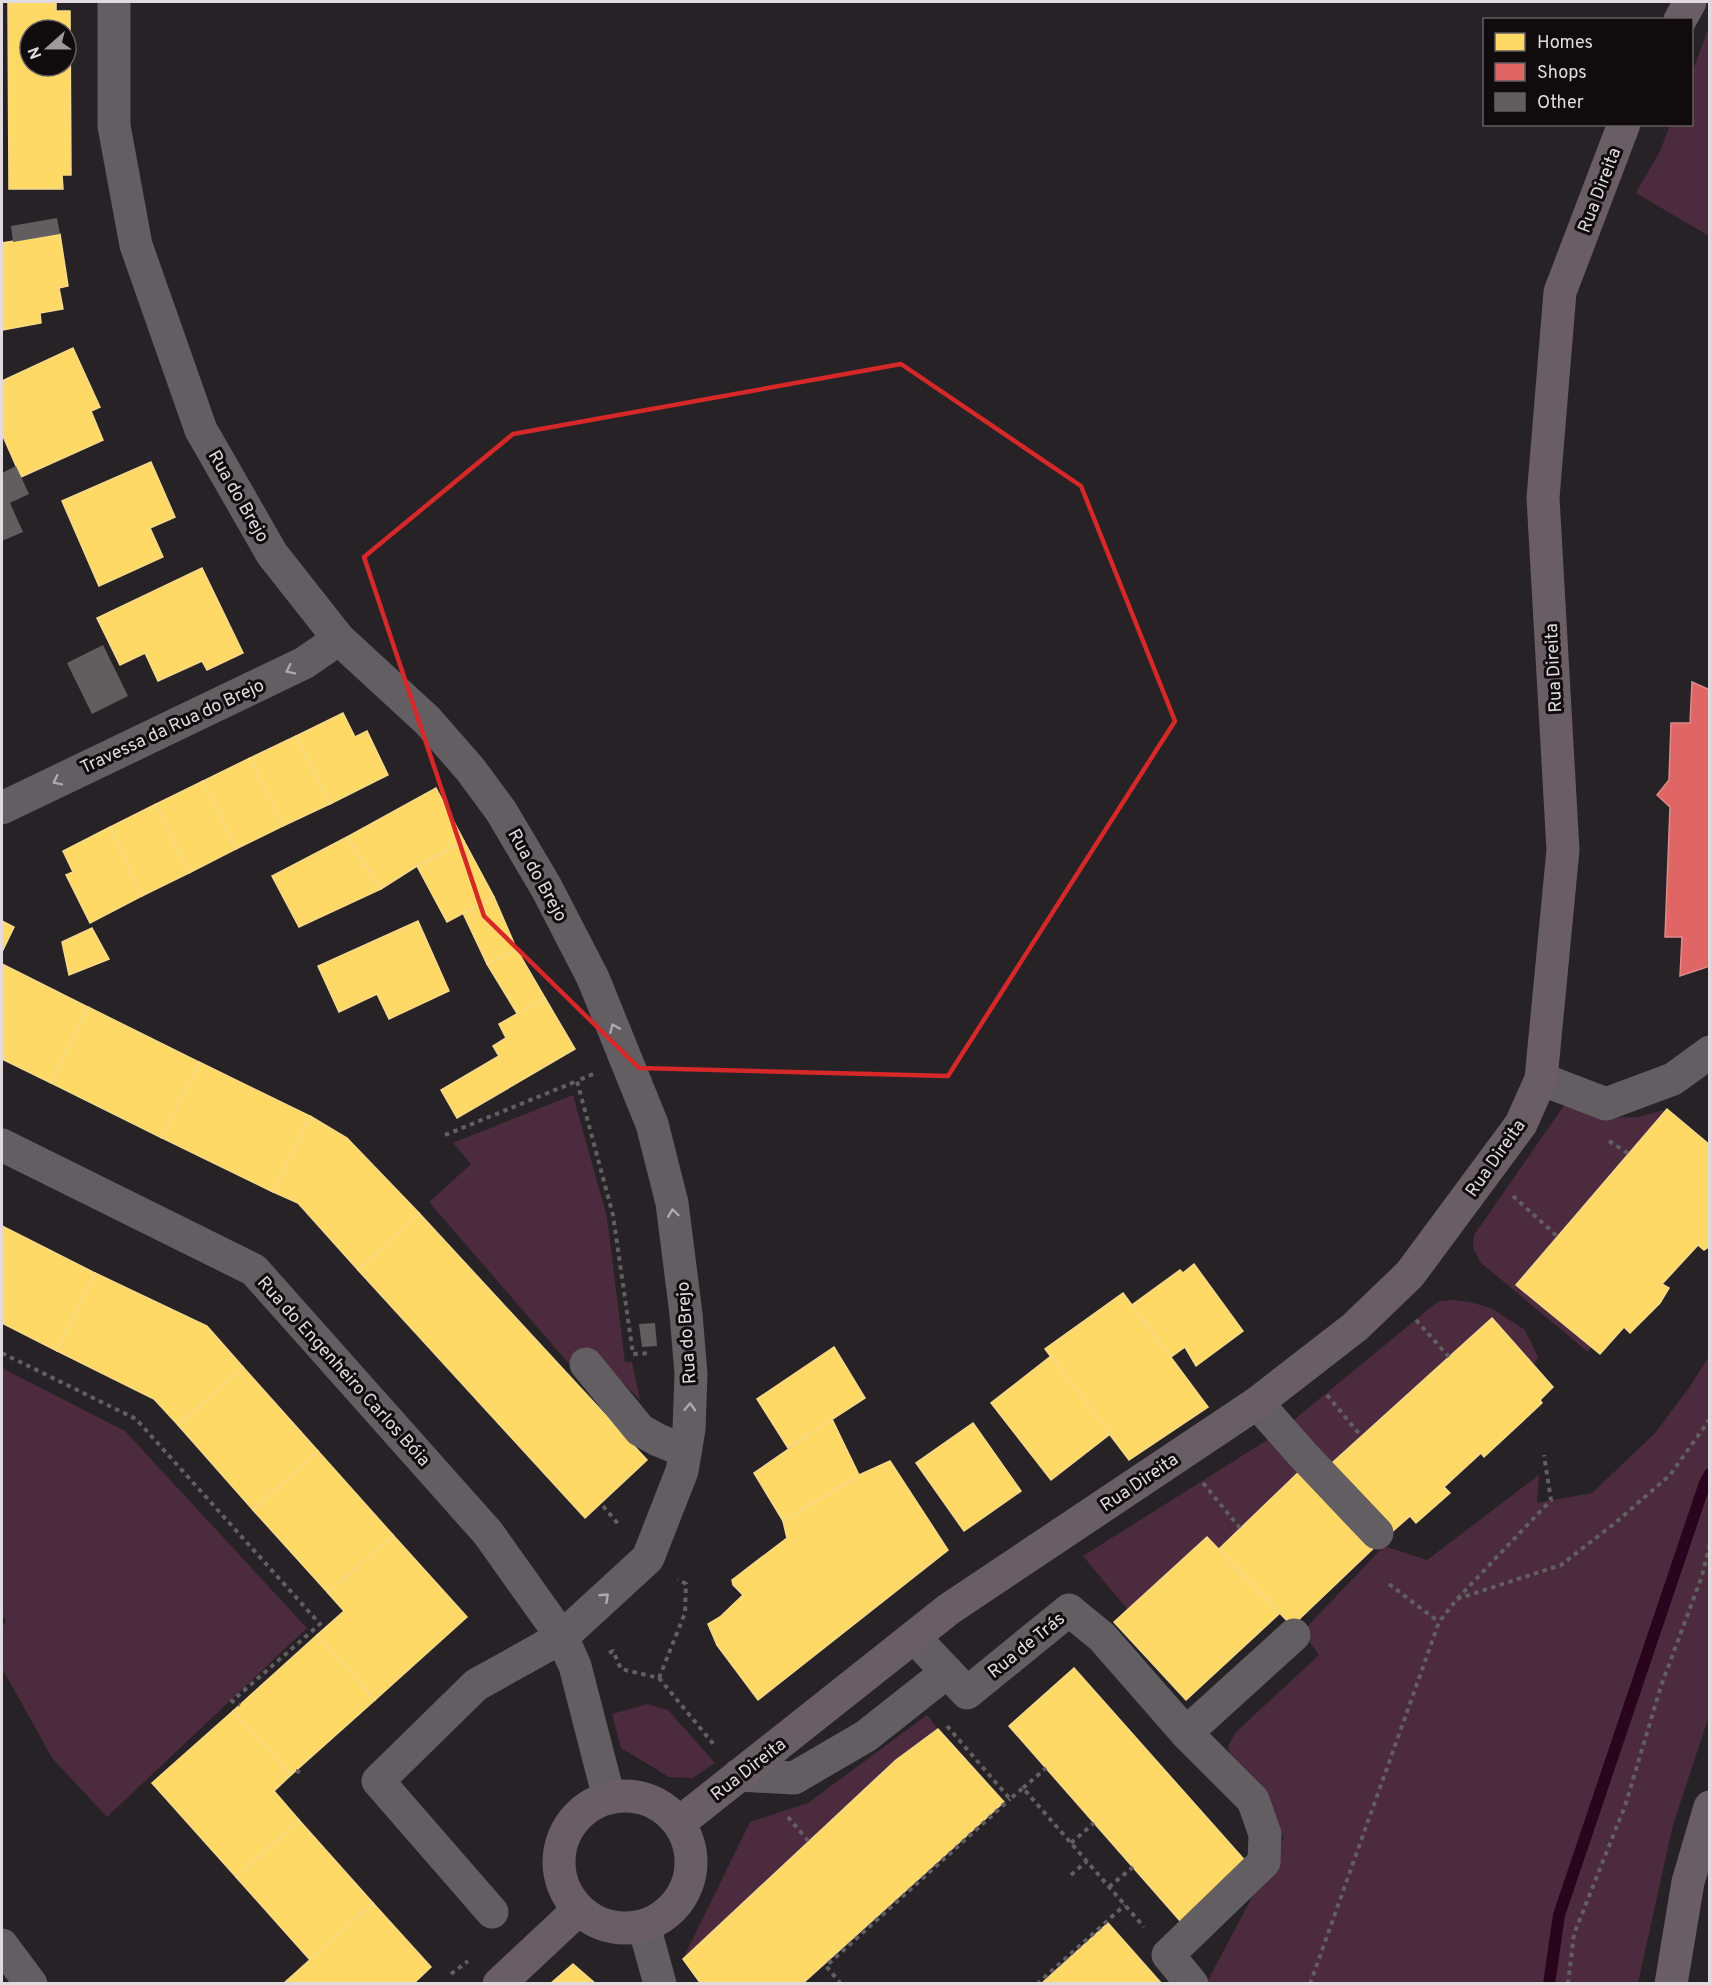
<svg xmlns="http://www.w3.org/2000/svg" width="1711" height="1985" font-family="Overpass,sans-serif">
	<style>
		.green { fill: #4b2b3d }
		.homes { fill: #ffd966; stroke: #f6d98a; stroke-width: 1.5; fill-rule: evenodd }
		.shops { fill: #e06666; stroke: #e0898a; stroke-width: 1.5 }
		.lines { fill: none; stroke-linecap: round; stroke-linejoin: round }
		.stream { stroke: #2a031d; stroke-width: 12 }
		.building { fill: #625e60 }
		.path { stroke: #625e61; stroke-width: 4; stroke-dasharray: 4.5 4.5; stroke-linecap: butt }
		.minor { stroke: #635e61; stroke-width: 33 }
		.major { stroke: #685e64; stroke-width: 33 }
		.oneway { stroke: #afa8ac }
		.marked { fill: none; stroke: #d62828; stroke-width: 4.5; stroke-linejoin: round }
		.labels { text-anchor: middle; stroke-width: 6; stroke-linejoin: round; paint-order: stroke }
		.street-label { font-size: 18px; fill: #e1dade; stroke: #100b0d }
	</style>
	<rect width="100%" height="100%" fill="#272225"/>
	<g class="green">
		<polygon points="1709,27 1709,236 1636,193 1660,151 1670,125 1692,124 1692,72"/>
		<polygon points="573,1095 607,1217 625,1362 632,1362 640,1400 589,1348 571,1366 429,1202 471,1164 453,1143"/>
		<polygon points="1565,1104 1607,1118 1638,1117 1667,1109 1516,1285 1591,1347 1588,1352 1480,1262 1473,1247 1474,1235"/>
		<polygon points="1453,1300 1470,1302 1491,1308 1525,1330 1538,1357 1534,1365 1492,1318 1322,1472 1284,1428 1431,1307 1440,1301"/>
		<polygon points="1709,1356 1709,1716 1673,1825 1638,1983 1206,1984 1284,1837 1231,1761 1228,1746 1236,1732 1319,1655 1302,1632 1384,1546 1427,1560 1539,1475 1537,1503 1592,1493 1655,1433 1691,1385"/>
		<polygon points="2,1368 125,1431 307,1628 107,1817 52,1758 2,1668 2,1626 6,1622 2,1613"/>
		<polygon points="1275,1435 1306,1465 1219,1549 1207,1537 1128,1610 1083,1556"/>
		<polygon points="648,1704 668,1710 715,1763 693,1778 669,1777 621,1748 612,1714"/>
		<polygon points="927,1715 938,1729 809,1842 683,1959 750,1822 808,1803"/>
	</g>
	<g class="homes">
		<path d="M8,2H56V11H70L71,175H62L63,189H9ZM30,30H66V66H30Z"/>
		<polygon points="60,234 68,286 59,288 63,309 40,313 41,323 2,330 2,243"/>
		<polygon points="73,348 100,407 91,411 103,440 21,477 2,434 2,381"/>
		<polygon points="151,462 175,517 150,528 163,557 99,586 62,501"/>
		<polygon points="202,568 243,653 207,670 202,661 158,681 145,653 120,665 97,618"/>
		<polygon points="343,713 355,737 367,731 388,775 330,804 296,736"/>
		<polygon points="296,736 330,804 283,826 250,758"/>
		<polygon points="250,758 283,826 236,849 203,781"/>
		<polygon points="203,781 236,849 189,873 156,804"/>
		<polygon points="436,788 464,841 417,866 381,889 347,837"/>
		<polygon points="156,804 189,873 142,896 110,827"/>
		<polygon points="110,827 142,896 90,923 66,875 73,872 63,851"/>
		<polygon points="347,837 381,889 299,927 272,876"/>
		<polygon points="464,841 494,897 447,922 417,866"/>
		<polygon points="494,897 517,950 487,964 463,913"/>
		<polygon points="2,921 14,927 2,952"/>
		<polygon points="418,921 449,991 389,1019 377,994 339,1012 318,966"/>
		<polygon points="92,928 109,959 69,975 62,942"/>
		<polygon points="517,950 545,998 518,1015 487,964"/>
		<polygon points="2,964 88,1007 51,1083 2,1059"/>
		<polygon points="545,998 575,1049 457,1118 441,1090 499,1056 493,1046 506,1038 499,1024"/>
		<polygon points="88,1007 199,1062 162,1138 51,1083"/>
		<polygon points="199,1062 310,1116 273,1192 162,1138"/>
		<polygon points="1667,1109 1710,1145 1710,1246 1704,1250 1698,1245 1662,1284 1669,1288 1660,1303 1630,1333 1624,1327 1600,1354 1516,1285"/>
		<polygon points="310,1116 347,1138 419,1213 358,1270 298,1203 273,1192"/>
		<polygon points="419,1213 647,1460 585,1518 358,1270"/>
		<polygon points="2,1226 95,1273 57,1351 2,1323"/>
		<polygon points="1194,1264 1243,1331 1196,1366 1185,1347 1171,1357 1132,1305 1180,1270 1183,1273"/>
		<polygon points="95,1273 207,1326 243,1367 178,1425 154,1399 57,1351"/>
		<polygon points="1123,1293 1208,1407 1129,1460 1045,1349"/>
		<polygon points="1492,1318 1553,1387 1540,1400 1542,1403 1484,1457 1481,1453 1444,1487 1450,1493 1416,1523 1410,1516 1385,1538 1322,1472"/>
		<polygon points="834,1347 865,1398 788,1448 757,1399"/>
		<polygon points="1051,1356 1110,1434 1051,1480 991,1403"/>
		<polygon points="243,1367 318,1451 253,1510 178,1425"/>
		<polygon points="832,1419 859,1475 783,1521 754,1473"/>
		<polygon points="973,1423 1021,1491 964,1531 916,1463"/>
		<polygon points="318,1451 393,1535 328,1593 253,1510"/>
		<polygon points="890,1461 948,1550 758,1700 717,1645 708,1624 720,1617 743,1595 733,1585 732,1580 787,1538 783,1521 859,1475"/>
		<polygon points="1306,1465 1380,1542 1292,1626 1219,1549"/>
		<polygon points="393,1535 467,1617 375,1700 317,1635 344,1611 328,1593"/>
		<polygon points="1207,1537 1280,1613 1186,1700 1114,1622"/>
		<polygon points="317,1635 375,1700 291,1775 233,1711"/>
		<polygon points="1074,1668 1248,1864 1181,1922 1009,1726"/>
		<polygon points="233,1711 291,1775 274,1791 299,1820 236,1877 152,1783"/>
		<polygon points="938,1729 1004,1802 802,1984 701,1984 683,1959 896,1760"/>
		<polygon points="299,1820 373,1903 310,1960 236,1877"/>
		<polygon points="373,1903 431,1967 413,1984 283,1984"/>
		<polygon points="1108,1923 1162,1984 1041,1984"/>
		<polygon points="573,1964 596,1984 550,1984"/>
	</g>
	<polygon class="shops" points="1692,682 1710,690 1710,966 1680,976 1682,937 1665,937 1670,807 1657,795 1669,780 1671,723 1690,723"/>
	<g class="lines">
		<polyline class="stream" points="1549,1984 1559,1915 1705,1483 1710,1474"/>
	</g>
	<g class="building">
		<polygon points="57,218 60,234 13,242 11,226"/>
		<polygon points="16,466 29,494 10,503 23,532 2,541 2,473"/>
		<polygon points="103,645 128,696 92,714 67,663"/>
		<polygon points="655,1323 657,1346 642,1347 639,1324"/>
	</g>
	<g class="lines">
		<g class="path">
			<polyline points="593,1074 577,1081 613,1215 633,1354 651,1353"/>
			<polyline points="445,1135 577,1081"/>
			<polyline points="1609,1141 1629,1154"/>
			<polyline points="1513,1196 1558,1237"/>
			<polyline points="1416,1320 1449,1357"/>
			<polyline points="2,1353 136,1419 320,1624 232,1701 240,1705"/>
			<polyline points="1327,1395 1361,1436"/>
			<polyline points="1203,1483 1240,1528"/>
			<polyline points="603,1506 620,1526"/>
			<polyline points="1389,1584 1439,1622"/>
			<polyline points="1457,1599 1561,1565 1615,1523 1670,1475 1710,1419"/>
			<polyline points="609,1653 613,1651 621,1669 659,1678 715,1746"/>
			<polyline points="659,1678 685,1613 686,1584 678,1579"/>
			<polyline points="947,1726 1010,1799 1023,1788 1144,1927"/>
			<polyline points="296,1771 300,1772"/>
			<polyline points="1023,1788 1046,1768"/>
			<polyline points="788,1817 809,1842"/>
			<polyline points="1071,1843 1094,1823"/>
			<polyline points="1071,1875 1087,1861"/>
			<polyline points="1109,1887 1133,1867"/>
			<polyline points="451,1974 468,1961"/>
			<polyline points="841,1984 826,1966 1010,1799"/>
			<polyline points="1037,1984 1125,1905"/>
			<polyline points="1310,1984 1439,1622 1457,1599 1551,1500 1544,1455"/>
			<polyline points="1568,1984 1574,1934 1625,1806 1661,1686 1702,1576 1710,1544"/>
		</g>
		<g class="minor">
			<polyline points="114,2 114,126 136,245 201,430 272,554 339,639 428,721 470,769 501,811 546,887 593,978 652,1124 672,1203 686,1314 691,1374 689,1429 682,1471 648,1558 562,1637 476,1685 378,1781 492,1912"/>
			<polyline points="2,808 304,663 339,639"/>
			<polyline points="1541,1079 1606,1104 1673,1079 1710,1052"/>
			<polyline points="2,1145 254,1270 488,1533 562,1637 575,1666 609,1798"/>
			<polyline points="586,1364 640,1430 658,1440 685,1451"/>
			<polyline points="1257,1403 1303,1455 1377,1533"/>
			<polyline points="914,1637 967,1693 1069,1610 1102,1637 1186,1733 1253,1800 1265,1834 1264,1862 1168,1955 1192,1984"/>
			<polyline points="1186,1733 1294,1635"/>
			<polyline points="739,1775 794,1778 866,1736 947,1672"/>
			<polyline points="644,1926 660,1984"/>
			<polyline points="2,1945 31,1984"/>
		</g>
		<g class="major">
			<polyline points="1680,20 1690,2"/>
			<circle cx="625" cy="1862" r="66"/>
			<polyline points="679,1823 949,1609 1257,1403 1355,1327 1410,1274 1521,1124 1541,1079 1563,850 1543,498 1560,292 1624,124"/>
			<polyline points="499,1984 578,1910"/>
			<polyline points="1671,1984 1688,1882 1710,1807"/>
		</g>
	</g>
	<defs><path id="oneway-chevron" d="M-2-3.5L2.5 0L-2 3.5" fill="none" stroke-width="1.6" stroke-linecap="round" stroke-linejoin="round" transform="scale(1.5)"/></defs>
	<g class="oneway">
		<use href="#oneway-chevron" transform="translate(290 670) rotate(154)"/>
		<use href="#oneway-chevron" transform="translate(57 781) rotate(154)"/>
		<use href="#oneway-chevron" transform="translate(614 1028) rotate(-113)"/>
		<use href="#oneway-chevron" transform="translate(673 1213) rotate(-98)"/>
		<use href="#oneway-chevron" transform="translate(690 1407) rotate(-88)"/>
		<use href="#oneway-chevron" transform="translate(605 1597) rotate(-43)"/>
	</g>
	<path class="marked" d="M901,364L1081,486L1175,721L948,1076L639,1068L484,916L364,557L513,434Z"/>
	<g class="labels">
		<g class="street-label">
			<text transform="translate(1599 190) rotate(-69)" y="6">Rua Direita</text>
			<text transform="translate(239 496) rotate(60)" y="6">Rua do Brejo</text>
			<text transform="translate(1553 668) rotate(-93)" y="6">Rua Direita</text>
			<text transform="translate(172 726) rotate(-25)" y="6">Travessa da Rua do Brejo</text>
			<text transform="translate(538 875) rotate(61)" y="6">Rua do Brejo</text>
			<text transform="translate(1495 1158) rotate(-55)" y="6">Rua Direita</text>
			<text transform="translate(686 1333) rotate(-94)" y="6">Rua do Brejo</text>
			<text transform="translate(344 1371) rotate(48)" y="6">Rua do Engenheiro Carlos Bóia</text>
			<text transform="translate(1139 1482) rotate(-34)" y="6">Rua Direita</text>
			<text transform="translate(1026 1645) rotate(-39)" y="6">Rua de Trás</text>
			<text transform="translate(748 1769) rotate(-38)" y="6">Rua Direita</text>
		</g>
	</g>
	<rect width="1711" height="1985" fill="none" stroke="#e1dade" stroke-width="6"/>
	<rect x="1483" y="18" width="210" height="108" fill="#100b0d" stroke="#645e61" stroke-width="1.5"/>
	<rect x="1495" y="33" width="30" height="18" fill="#ffd966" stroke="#645e61" stroke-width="1.5"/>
	<text x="1537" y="48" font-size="18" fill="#e1dade">Homes</text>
	<rect x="1495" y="63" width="30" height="18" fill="#e06666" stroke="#645e61" stroke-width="1.5"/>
	<text x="1537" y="78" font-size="18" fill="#e1dade">Shops</text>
	<rect x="1495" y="93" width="30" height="18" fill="#625e60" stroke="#645e61" stroke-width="1.5"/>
	<text x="1537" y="108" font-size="18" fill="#e1dade">Other</text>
	<g transform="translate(48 48) rotate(249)"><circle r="28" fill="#100b0d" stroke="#645e61" stroke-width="1.5"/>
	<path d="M0-4.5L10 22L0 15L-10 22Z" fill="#a09a9d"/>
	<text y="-9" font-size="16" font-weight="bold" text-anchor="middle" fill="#e1dade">N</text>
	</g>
</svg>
